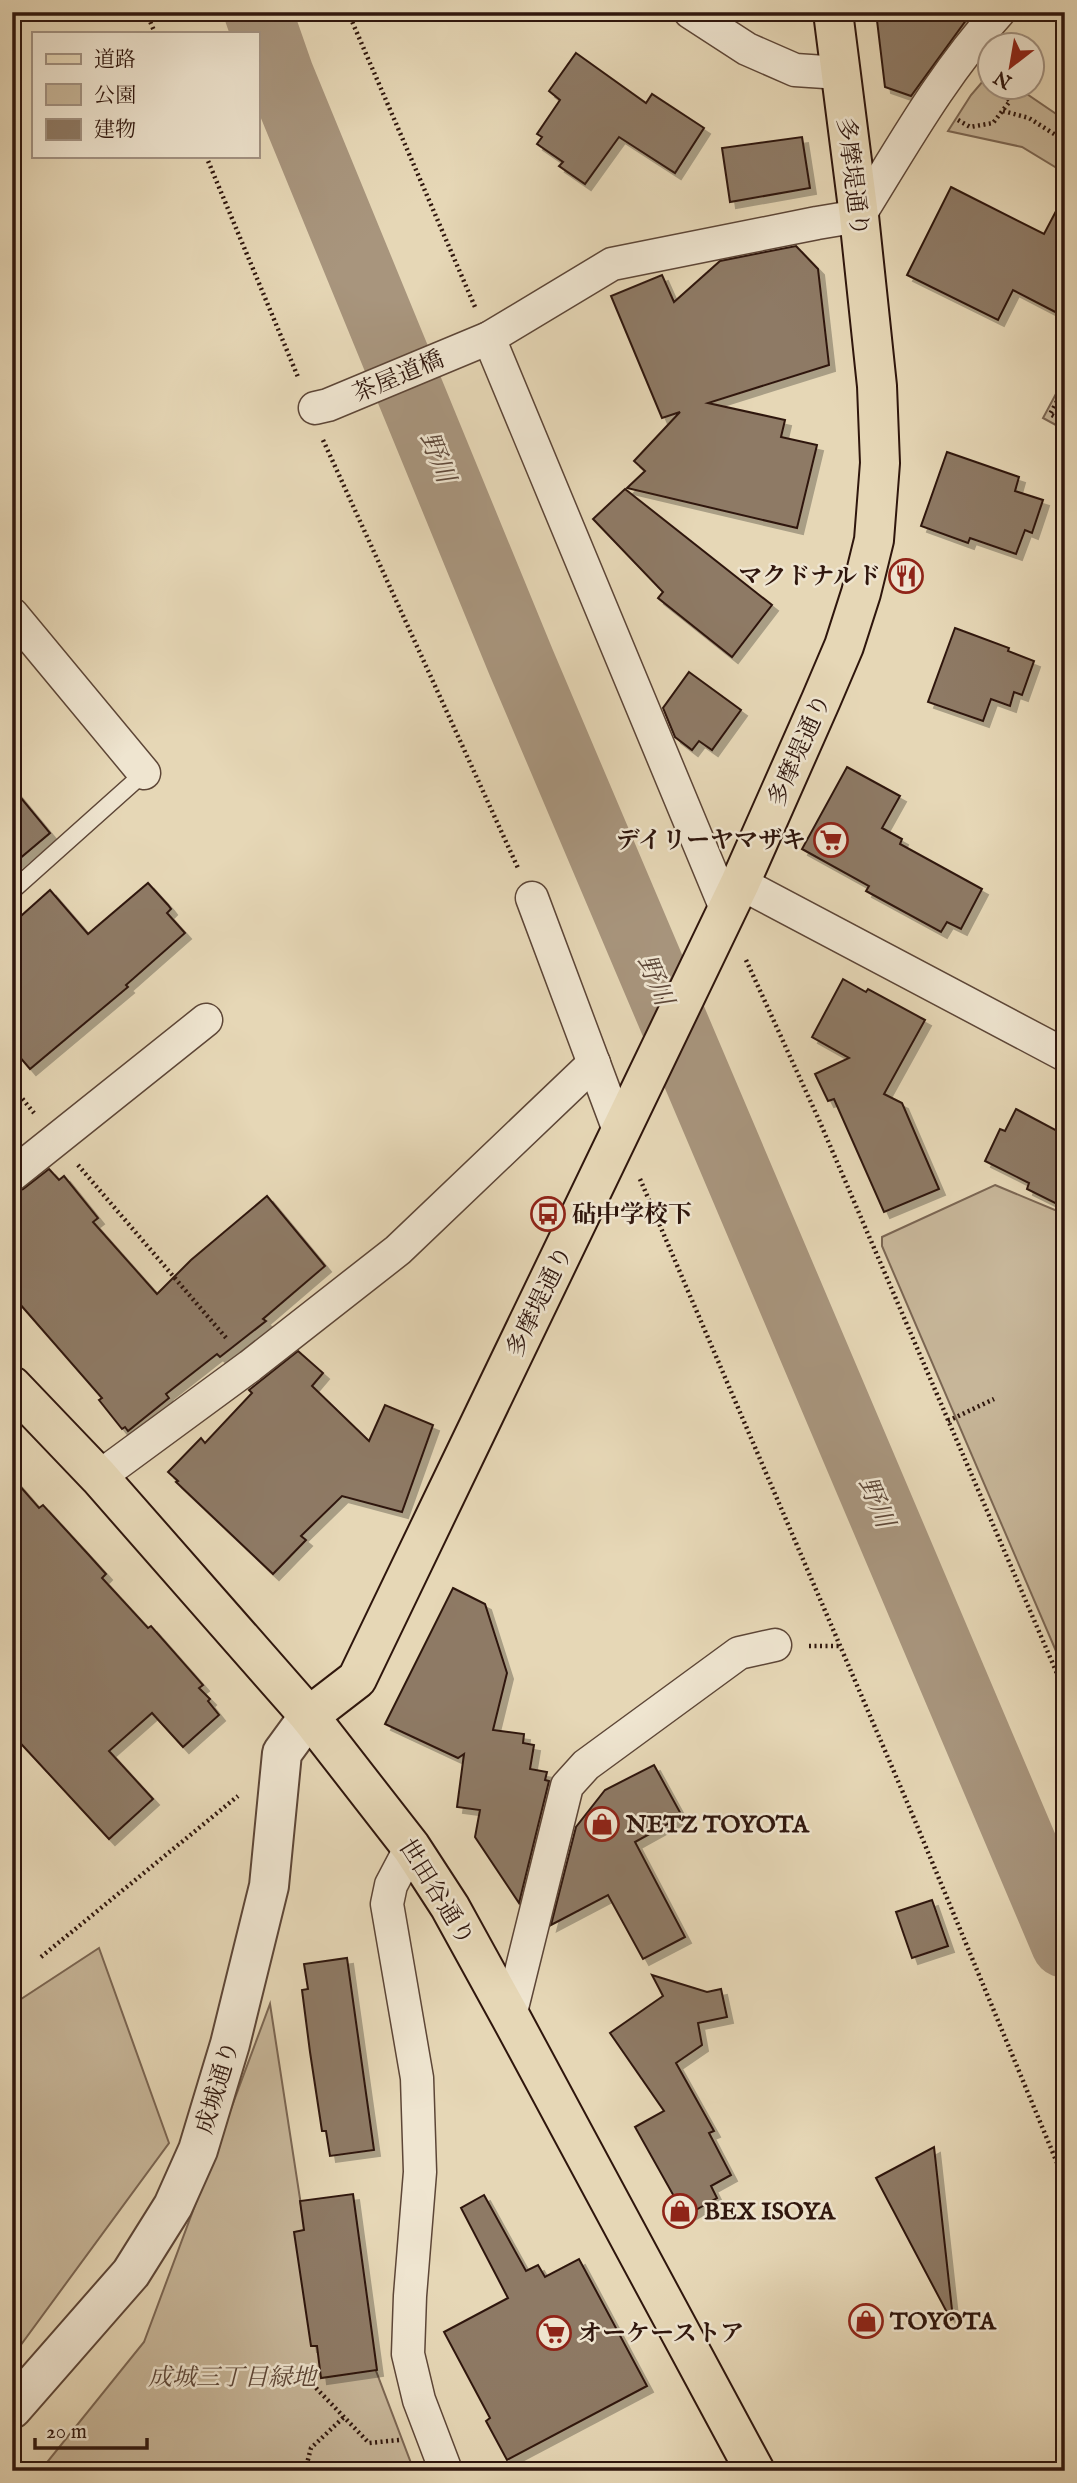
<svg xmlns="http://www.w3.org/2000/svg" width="1077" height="2483" font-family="'IM FELL English','Noto Serif JP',serif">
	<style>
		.green { fill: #c7b699; stroke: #7b6653; stroke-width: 2 }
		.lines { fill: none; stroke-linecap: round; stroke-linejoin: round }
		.river { stroke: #a8957d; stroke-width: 68 }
		.building { fill: #8e7a65; stroke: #2f160d; stroke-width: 2; filter: url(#shadow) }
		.service-casing { stroke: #5d4637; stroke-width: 19 }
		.minor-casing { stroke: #5d4637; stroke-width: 35 }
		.tertiary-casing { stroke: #5d4637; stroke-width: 42 }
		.primary-casing { stroke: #2f160d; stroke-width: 42 }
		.path { stroke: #2f160d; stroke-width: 4.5; stroke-dasharray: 2 3.5; stroke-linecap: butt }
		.service { stroke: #efe5d0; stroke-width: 16 }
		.minor { stroke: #efe5d0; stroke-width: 32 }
		.tertiary { stroke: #efe5d0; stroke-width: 38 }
		.primary { stroke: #e6d7b6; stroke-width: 38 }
		.labels { text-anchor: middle; stroke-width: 5; stroke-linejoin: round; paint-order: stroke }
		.street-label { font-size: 24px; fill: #2f160d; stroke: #efe5d0 }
		.poi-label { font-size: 24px; font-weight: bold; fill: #2f160d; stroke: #efe5d0; text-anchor: start }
		.park-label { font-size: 24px; font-style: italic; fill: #5d4637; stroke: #efe5d0 }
		.water-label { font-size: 26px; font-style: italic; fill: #5f493a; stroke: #efe5d0 }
	</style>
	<defs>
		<filter id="shadow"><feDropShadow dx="6" dy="6" stdDeviation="0" flood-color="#0004"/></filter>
	</defs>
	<rect width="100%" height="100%" fill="#e6d7b6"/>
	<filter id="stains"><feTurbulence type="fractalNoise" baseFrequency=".00286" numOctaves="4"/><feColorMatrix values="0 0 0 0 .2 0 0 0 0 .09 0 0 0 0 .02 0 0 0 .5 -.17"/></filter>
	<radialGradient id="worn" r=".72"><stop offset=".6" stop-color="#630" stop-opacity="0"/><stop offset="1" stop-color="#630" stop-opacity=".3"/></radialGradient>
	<g class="green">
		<polygon points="989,74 990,88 1018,88 1065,120 1065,173 1022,147 948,131 971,95"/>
		<polygon points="1065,377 1065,430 1043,418"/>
		<polygon points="995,1185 1062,1213 1065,1209 1065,1672 882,1246 882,1237"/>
		<polygon points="99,1948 169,2143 12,2357 12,2005"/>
		<polygon points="270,2004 325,2361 373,2363 414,2471 40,2471 144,2342"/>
	</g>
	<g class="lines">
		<polyline class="river" points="258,12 280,75 521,662 1065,1944"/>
	</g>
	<g class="building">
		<polygon points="876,12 972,12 911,96 885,87"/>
		<polygon points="576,53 646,103 652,94 704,128 675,173 619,137 585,184 559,166 563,162 537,144 542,137 537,134 560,100 549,91"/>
		<polygon points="802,137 810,188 730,202 722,148"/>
		<polygon points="951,187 1044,234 1065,194 1065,317 1013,290 998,320 907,275"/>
		<polygon points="796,246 818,269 829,365 708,403 785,420 781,437 817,445 797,528 627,488 645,471 634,461 680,412 662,418 611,296 662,275 674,302 720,261"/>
		<polygon points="947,452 1019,477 1015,491 1043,500 1032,533 1025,530 1016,554 970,538 968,543 921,526"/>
		<polygon points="625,489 772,605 732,657 658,598 663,592 593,519"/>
		<polygon points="955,628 1009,648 1008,651 1034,661 1022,695 1014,692 1010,706 991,699 983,721 928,702"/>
		<polygon points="689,672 741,710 712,750 699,741 692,750 675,737 663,708"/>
		<polygon points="847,767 900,796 882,828 902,839 900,844 982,889 961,929 947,922 941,932 866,891 869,886 802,849"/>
		<polygon points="12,787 50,833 12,865"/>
		<polygon points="148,883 168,905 171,909 167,913 185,933 126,985 128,987 30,1069 12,1048 12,924 50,890 88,934"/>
		<polygon points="843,979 866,992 868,989 925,1020 884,1094 902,1103 939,1189 884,1212 834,1099 828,1101 815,1074 849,1058 812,1037"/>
		<polygon points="1016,1109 1065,1135 1065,1208 1027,1189 1029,1183 985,1161 1000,1129 1005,1131"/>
		<polygon points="49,1169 59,1180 64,1176 98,1218 93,1222 157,1294 191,1260 267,1196 325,1266 263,1319 266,1321 220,1357 217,1354 166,1394 169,1398 128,1431 125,1427 122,1429 99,1400 102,1398 12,1295 12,1193 23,1189"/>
		<polygon points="298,1351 323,1373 312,1386 369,1441 385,1405 433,1425 402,1512 342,1496 301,1536 306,1540 273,1574 176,1482 178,1481 168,1472 201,1438 205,1443 252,1393 249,1390"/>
		<polygon points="12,1477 39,1508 43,1505 87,1553 106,1574 102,1578 148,1628 151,1626 203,1685 199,1688 210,1699 208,1701 219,1715 183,1747 152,1713 109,1751 153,1799 109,1839 12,1734"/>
		<polygon points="453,1588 485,1604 507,1673 493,1730 524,1734 523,1743 534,1745 530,1769 547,1772 545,1780 549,1781 519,1903 475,1837 480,1810 457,1807 464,1754 458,1758 385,1724"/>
		<polygon points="654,1765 682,1816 635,1842 685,1937 643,1959 608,1895 551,1925 576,1827 605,1790"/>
		<polygon points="932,1900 948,1946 912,1958 896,1912"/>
		<polygon points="347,1958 374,2150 330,2156 326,2131 322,2131 310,2052 302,1990 308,1989 304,1964"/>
		<polygon points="652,1975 707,1992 721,1989 727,2017 698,2023 702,2045 676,2063 714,2131 709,2133 731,2175 711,2186 717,2198 685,2216 635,2127 664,2111 610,2033 663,1996"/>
		<polygon points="934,2147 953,2319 951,2320 876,2178"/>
		<polygon points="353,2194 377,2370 321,2378 317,2346 311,2346 294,2232 304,2230 300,2201"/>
		<polygon points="484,2195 526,2271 538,2265 545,2277 579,2259 647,2386 507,2460 486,2421 490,2418 444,2332 508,2298 461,2208"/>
	</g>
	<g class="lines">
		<g class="service-casing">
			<polyline id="service" points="12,891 144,773"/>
		</g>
		<g class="minor-casing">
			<g id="minor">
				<polyline points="690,12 747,49 795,70 840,73"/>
				<polyline points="489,338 727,911"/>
				<path d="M315,408L328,405L489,338L612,264L817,223L859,216C902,147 943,73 999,12"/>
				<polyline points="12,614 144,773"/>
				<polyline points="740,883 1065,1055"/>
				<polyline points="532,898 620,1133"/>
				<polyline points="12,1175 206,1020"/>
				<polyline points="99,1477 250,1366 398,1250 594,1063"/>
				<polyline points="411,1847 391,1885 387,1904 417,2078 420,2172 410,2296 408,2354 419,2400 446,2471"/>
				<polyline points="510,2016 567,1786 586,1765 739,1653 775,1645"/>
			</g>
		</g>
		<g class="tertiary-casing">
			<polyline id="tertiary" points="12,2409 131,2273 173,2206 198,2150 230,2044 269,1886 282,1753 309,1716"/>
		</g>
		<g class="primary-casing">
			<g id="primary">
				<polyline points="12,1386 99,1477 309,1716 411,1847 450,1907 510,2016 755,2471"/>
				<polyline points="309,1716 357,1679 740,883 821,700 844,646 861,593 874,540 880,463 877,386 859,216 833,12"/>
			</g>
		</g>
		<g class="path">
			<polyline points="146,12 155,33"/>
			<polyline points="348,12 475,307"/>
			<polyline points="1003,111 1029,118 1065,141"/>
			<polyline points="958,120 970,127 993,123 1010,101 995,88"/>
			<polyline points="206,156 298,377"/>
			<polyline points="1065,387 1050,414 1065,422"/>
			<polyline points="323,440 518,868"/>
			<polyline points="746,960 819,1120 1065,1692"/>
			<polyline points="12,1086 34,1113"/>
			<polyline points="78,1165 227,1339"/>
			<polyline points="640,1179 913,1816 1065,2182"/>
			<polyline points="948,1421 994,1399"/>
			<polyline points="809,1646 839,1646"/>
			<polyline points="41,1957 238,1796"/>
			<polyline points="316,2388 369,2443 399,2440"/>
			<polyline points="305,2471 311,2448 344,2417"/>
		</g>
		<use href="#service" class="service"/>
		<use href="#minor" class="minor"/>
		<use href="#tertiary" class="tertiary"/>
		<use href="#primary" class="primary"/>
	</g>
	<defs>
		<g id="restaurant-ring" transform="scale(1.75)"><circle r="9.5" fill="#efe5d0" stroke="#8f2418" stroke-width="1.5"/><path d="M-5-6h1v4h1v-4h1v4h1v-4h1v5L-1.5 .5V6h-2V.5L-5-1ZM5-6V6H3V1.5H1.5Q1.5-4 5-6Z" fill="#8f2418"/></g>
		<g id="supermarket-ring" transform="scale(1.75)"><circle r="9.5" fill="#efe5d0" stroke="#8f2418" stroke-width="1.5"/><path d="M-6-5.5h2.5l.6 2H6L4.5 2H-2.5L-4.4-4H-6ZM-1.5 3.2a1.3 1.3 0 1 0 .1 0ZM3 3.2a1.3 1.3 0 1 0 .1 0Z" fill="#8f2418"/></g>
		<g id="bus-ring" transform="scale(1.75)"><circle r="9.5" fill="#efe5d0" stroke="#8f2418" stroke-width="1.5"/><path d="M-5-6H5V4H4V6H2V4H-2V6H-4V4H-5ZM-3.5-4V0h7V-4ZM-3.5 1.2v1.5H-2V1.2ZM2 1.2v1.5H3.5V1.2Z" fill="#8f2418"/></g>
		<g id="shop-ring" transform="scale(1.75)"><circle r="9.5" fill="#efe5d0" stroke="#8f2418" stroke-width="1.5"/><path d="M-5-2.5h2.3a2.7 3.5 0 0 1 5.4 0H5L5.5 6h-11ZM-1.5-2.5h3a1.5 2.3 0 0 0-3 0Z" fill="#8f2418"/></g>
	</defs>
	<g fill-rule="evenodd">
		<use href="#restaurant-ring" x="906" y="576"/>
		<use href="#supermarket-ring" x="831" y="840"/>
		<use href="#bus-ring" x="548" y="1214"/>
		<use href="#shop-ring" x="602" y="1824"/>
		<use href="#shop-ring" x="680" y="2211"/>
		<use href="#shop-ring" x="866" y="2321"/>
		<use href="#supermarket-ring" x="554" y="2333"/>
	</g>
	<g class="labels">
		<g class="street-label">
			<text transform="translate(853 177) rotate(83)" y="8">多摩堤通り</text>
			<text transform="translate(398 376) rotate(-23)" y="8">茶屋道橋</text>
			<text transform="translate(799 750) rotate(-66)" y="8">多摩堤通り</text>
			<text transform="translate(539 1301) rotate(-64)" y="8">多摩堤通り</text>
			<text transform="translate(437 1892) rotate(58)" y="8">世田谷通り</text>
			<text transform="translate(217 2087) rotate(-73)" y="8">成城通り</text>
		</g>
		<g class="poi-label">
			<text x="881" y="584" text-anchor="end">マクドナルド</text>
			<text x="806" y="848" text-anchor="end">デイリーヤマザキ</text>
			<text x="572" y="1222">砧中学校下</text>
			<text x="626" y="1832">NETZ TOYOTA</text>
			<text x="704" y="2219">BEX ISOYA</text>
			<text x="890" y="2329">TOYOTA</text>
			<text x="578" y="2341">オーケーストア</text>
		</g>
		<g class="park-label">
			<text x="232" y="2385">成城三丁目緑地</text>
		</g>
		<g class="water-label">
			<text transform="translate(438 457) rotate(68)" y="9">野川</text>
			<text transform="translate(656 980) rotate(67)" y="9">野川</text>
			<text transform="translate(877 1502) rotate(67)" y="9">野川</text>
		</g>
	</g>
	<rect width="1077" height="2483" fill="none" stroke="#e6d7b6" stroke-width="42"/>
	<rect x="14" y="14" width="1049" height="2455" fill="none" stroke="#2f160d" stroke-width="3.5"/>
	<rect x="21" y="21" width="1035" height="2441" fill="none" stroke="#2f160d" stroke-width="2"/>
	<rect x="32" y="32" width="228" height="126" fill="#efe5d0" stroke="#a29282" stroke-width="2"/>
	<rect x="46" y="54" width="35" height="10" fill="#e6d7b6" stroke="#a29282" stroke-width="2"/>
	<text x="94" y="66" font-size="21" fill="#2f160d">道路</text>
	<rect x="46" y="84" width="35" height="21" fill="#c7b699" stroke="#a29282" stroke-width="2"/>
	<text x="94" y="102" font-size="21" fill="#2f160d">公園</text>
	<rect x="46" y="119" width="35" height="21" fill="#8e7a65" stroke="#a29282" stroke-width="2"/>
	<text x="94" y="136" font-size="21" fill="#2f160d">建物</text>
	<g transform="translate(1011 66) rotate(211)"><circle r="33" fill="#efe5d0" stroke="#a29282" stroke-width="2"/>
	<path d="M0-5L12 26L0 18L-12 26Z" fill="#8f2418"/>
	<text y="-10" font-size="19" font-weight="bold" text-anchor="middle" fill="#2f160d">N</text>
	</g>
	<path d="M35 2438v10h112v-10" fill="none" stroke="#2f160d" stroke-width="3.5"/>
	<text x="46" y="2438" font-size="21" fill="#2f160d" stroke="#efe5d0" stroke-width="5" paint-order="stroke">20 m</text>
	<rect width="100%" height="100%" filter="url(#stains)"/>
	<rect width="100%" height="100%" fill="url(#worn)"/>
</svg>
